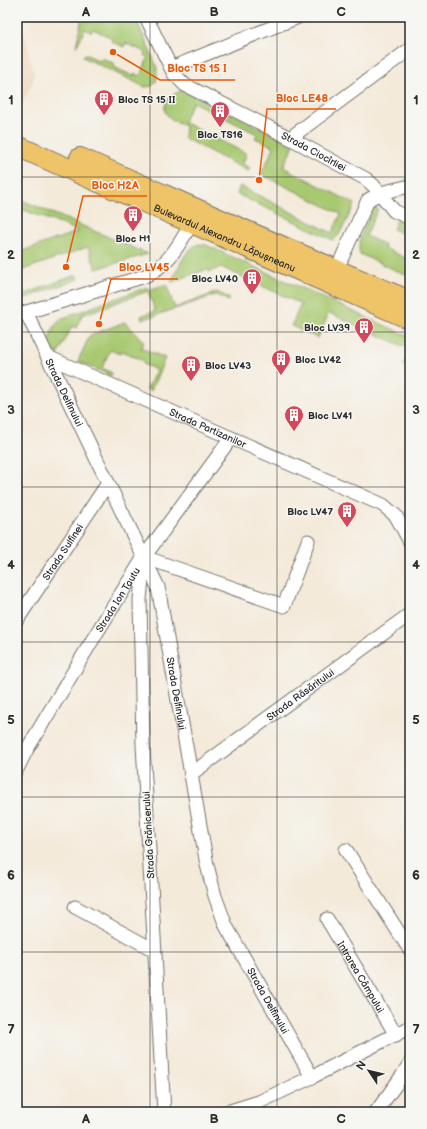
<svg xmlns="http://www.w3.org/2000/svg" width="427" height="1129" font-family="'Balsamiq Sans',sans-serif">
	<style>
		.built { fill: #eed7bb }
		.green { fill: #a9c971; stroke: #6a7a4e }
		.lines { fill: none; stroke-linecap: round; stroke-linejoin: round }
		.street-casing { stroke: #716e68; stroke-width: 15 }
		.primary-casing { stroke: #716e68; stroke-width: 22 }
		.street { stroke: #fff; stroke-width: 13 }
		.primary { stroke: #efc469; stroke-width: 20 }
		.grid { fill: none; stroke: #2b2b2b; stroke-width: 1; stroke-opacity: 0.55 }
		.labels { text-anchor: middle; stroke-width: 3; stroke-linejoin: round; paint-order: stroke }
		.poi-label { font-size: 10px; font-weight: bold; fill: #2b2b2b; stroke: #f6f6f2; text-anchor: start }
		.street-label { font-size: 10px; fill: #2b2b2b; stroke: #f6f6f2 }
		.leader { fill: none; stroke: #e8590c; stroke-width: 1.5 }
		.callout-dot { fill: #e8590c; stroke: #f6f6f2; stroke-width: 1.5 }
		.callout-label { font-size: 11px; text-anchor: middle; font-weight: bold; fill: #e8590c; stroke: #f6f6f2; stroke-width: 3; stroke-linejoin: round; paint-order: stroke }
		.neatline { fill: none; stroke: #2b2b2b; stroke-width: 1.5 }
		.grid-label { font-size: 13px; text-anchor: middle; font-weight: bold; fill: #2b2b2b }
	</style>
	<rect width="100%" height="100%" fill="#f6f6f2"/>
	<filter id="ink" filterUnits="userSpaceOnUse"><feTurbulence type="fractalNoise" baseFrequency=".025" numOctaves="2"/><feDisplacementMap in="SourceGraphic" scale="8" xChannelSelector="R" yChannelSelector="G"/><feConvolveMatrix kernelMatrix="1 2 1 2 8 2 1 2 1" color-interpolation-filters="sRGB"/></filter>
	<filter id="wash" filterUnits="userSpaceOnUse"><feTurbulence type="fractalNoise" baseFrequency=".012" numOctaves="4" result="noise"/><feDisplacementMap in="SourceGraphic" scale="16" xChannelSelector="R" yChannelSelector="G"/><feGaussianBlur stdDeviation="0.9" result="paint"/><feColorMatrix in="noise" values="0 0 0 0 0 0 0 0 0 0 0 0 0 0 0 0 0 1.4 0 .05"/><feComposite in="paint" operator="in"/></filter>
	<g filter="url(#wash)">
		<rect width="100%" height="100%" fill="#f4eada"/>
		<polygon class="built" points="17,17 29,17 20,20 35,76 19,112 17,111"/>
		<g class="green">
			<polygon points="82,17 135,17 157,67 157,80 152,86 145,87 83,57 85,54 100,61 102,58 115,64 114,67 133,76 135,74 140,76 148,58 144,55 145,52 125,43 124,47 111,41 112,38 93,29 91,32 85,29 76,47"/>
			<path d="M184,90L294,145L283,167L355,204L339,235L333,240L237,194L240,186L332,233L341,214L261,174L274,147L255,138L257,134L193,102L183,122L247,154L242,164L250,168L248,171L184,138L185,126C179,123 172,121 168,116C158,105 173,92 184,90Z"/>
			<polygon points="17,198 148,254 96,269 88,247 17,272 17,253 79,231 21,209 22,205 17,203"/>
			<path d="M374,207L378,209L366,236L385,245L384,248L410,260V277L360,254C355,241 369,219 374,207Z"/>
			<polygon points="398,217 410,223 410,237 393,229"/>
			<path d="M199,244L206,245L410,337V368L403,365L410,349L329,313L318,338L291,326L301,304L221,267L209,272L208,269L171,282C178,270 185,248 199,244Z"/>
			<polygon points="76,275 79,279 17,301 17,297"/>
			<path d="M166,284L175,308L217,292L229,298V301L216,295L142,320L141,316L155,311L148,291L82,315L76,328L72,326L58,354L50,350C48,336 51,331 60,319L147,287L149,290Z"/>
			<polygon points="125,322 144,342 141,348 165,358 151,391 147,389 156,370 143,364 144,361 122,351 120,354 110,350 102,368 112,373 111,376 78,361 90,335"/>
		</g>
	</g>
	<g filter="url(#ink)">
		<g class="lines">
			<g class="street-casing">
				<g id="street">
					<path id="s1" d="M146,17L174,74L185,85L290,138L366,179L374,186L394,211L410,218"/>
					<polyline points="171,68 298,17"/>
					<polyline points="290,138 410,49"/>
					<polyline points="336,271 368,200 380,193 410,186"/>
					<path id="s2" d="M26,312L158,587L207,865L215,896L226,926L312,1077"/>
					<path d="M17,315L145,276C170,264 178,245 192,223"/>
					<path id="s3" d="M48,357L383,505L396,516L410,542"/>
					<path id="s4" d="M17,620L108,483"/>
					<path id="s5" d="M17,769L26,751L96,634L144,557L231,438"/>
					<path id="s6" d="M191,774L410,614"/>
					<polyline points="346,850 410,950"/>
					<polyline points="75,907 154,950"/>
					<path id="s7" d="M327,919L396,1035"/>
					<polyline points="164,1112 143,745 140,600 144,557 284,606 308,541"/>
					<polyline points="227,1112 259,1102 312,1077 410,1027"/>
					<polyline points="376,1112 402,1076 410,1063"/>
				</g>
			</g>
			<g class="primary-casing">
				<g id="primary">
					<path id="s8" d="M17,146L410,319"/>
					<path d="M80,158C190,206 299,255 410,301"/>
				</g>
			</g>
			<use href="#street" class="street"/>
			<use href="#primary" class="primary"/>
		</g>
	</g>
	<path class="grid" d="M150,17V1112M277,17V1112M17,177H410M17,332H410M17,487H410M17,642H410M17,797H410M17,952H410"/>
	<defs>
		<g id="building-pin" transform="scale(1)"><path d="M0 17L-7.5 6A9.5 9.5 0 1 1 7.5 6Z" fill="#d1495b" stroke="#f6f6f2"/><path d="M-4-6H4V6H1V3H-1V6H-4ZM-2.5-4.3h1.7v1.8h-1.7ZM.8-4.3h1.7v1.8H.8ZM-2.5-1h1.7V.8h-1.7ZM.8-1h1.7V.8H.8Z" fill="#fff"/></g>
	</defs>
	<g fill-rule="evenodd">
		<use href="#building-pin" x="104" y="99"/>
		<use href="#building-pin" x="220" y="111"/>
		<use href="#building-pin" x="133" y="215"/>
		<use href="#building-pin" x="252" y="278"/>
		<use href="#building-pin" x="364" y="327"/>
		<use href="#building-pin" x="281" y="359"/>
		<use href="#building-pin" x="191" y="365"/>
		<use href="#building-pin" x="294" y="415"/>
		<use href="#building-pin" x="347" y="511"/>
	</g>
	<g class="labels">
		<g class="poi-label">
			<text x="118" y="103">Bloc TS 15 II</text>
			<text x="220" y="138" text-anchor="middle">Bloc TS16</text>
			<text x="133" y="242" text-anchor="middle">Bloc H1</text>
			<text x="238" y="282" text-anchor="end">Bloc LV40</text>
			<text x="350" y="331" text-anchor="end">Bloc LV39</text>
			<text x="295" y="363">Bloc LV42</text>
			<text x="205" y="369">Bloc LV43</text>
			<text x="308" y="419">Bloc LV41</text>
			<text x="333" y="515" text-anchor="end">Bloc LV47</text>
		</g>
		<g class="street-label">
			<text dy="4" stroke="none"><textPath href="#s1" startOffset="224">Strada Ciocîrliei</textPath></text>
			<text dy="4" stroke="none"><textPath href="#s8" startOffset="227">Bulevardul Alexandru Lăpușneanu</textPath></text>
			<text dy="4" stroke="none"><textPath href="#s2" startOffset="89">Strada Delfinului</textPath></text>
			<text dy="4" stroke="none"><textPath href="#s3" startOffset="175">Strada Partizanilor</textPath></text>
			<text dy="4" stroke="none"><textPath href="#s4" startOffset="82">Strada Sulfinei</textPath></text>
			<text dy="4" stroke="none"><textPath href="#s5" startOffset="197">Strada Ion Tautu</textPath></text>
			<text dy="4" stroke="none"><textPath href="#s2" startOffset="413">Strada Delfinului</textPath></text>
			<text dy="4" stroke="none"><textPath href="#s6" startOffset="135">Strada Răsăritului</textPath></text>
			<text transform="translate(148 835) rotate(-93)" y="4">Strada Grănicerului</text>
			<text dy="4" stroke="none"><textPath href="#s7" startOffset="67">Intrarea Câmpului</textPath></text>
			<text dy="4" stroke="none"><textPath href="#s2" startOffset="737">Strada Delfinului</textPath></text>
		</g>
	</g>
	<path class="leader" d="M113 52L160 80H235M259 180L267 109H336M66 267L83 196H147M99 324L111 279H178"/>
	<g class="callout-dot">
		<circle cx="113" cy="52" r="4"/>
		<circle cx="259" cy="180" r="4"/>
		<circle cx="66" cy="267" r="4"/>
		<circle cx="99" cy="324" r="4"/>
	</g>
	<g class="callout-label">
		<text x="197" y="72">Bloc TS 15 I</text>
		<text x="302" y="102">Bloc LE48</text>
		<text x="115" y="189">Bloc H2A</text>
		<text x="144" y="271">Bloc LV45</text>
	</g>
	<rect width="427" height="1129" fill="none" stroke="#f6f6f2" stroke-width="44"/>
	<g transform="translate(369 1071) rotate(305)" stroke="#f6f6f2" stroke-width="3" paint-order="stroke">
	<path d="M0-3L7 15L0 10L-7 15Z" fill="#2b2b2b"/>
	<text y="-6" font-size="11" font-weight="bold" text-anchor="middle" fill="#2b2b2b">N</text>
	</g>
	<rect x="22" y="22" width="383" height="1085" class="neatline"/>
	<g class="grid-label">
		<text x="86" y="16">A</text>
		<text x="214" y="16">B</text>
		<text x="341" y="16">C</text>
		<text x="11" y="104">1</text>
		<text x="416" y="104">1</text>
		<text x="11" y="259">2</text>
		<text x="416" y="259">2</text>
		<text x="11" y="414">3</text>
		<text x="416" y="414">3</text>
		<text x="11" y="569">4</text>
		<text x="416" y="569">4</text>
		<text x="11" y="724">5</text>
		<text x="416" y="724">5</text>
		<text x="11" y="879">6</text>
		<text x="416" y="879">6</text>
		<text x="11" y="1034">7</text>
		<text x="416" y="1034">7</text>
		<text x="86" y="1123">A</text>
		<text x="214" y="1123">B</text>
		<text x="341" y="1123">C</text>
	</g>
</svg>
